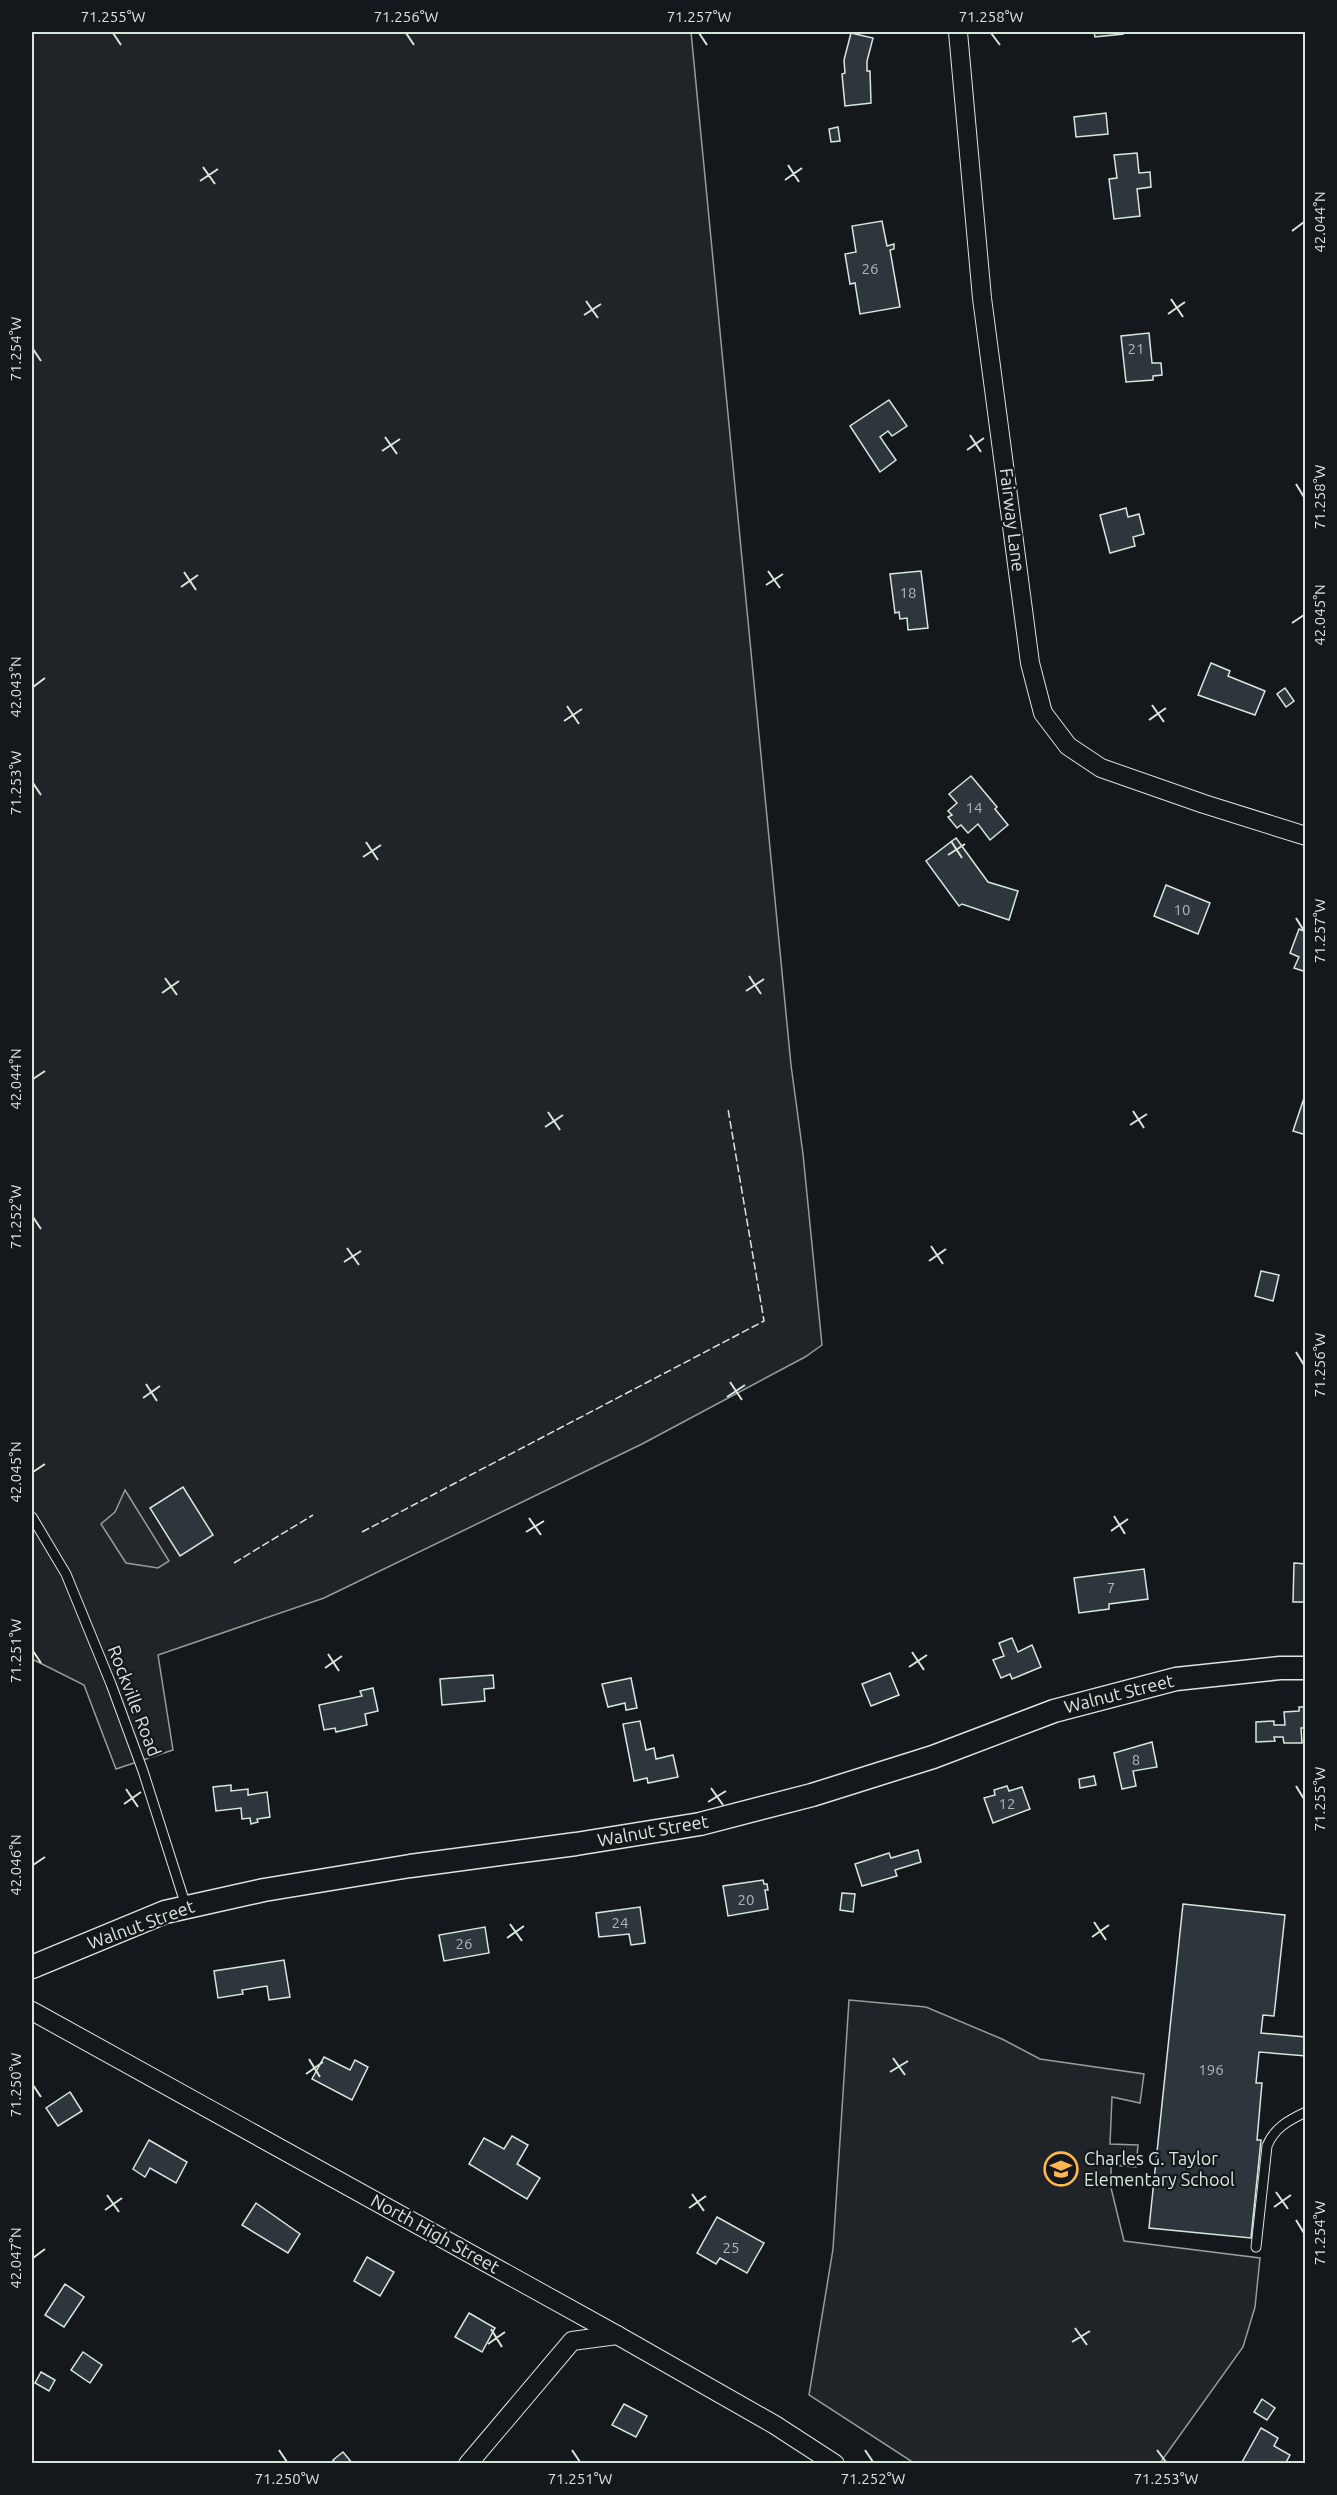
<svg xmlns="http://www.w3.org/2000/svg" width="1337" height="2495" font-family="Ubuntu,sans-serif">
	<style>
		.green { fill: #202428; stroke: #939e99; stroke-width: 1.5 }
		.parking { fill: #24282b; stroke: #939e99; stroke-width: 1.5 }
		.building { fill: #2c363c; stroke: #d8e6dc; stroke-width: 1.5 }
		.lines { fill: none; stroke-linecap: round; stroke-linejoin: round }
		.service-casing { stroke: #d8e6dc; stroke-width: 11 }
		.minor-casing { stroke: #d8e6dc; stroke-width: 20 }
		.tertiary-casing { stroke: #d8e6dc; stroke-width: 25 }
		.service { stroke: #14181c; stroke-width: 9 }
		.minor { stroke: #14181c; stroke-width: 18 }
		.tertiary { stroke: #14181c; stroke-width: 22 }
		.fence { stroke: #d8e6dc; stroke-width: 1.5; stroke-dasharray: 8 3; stroke-linecap: butt }
		.ticks { fill: none; stroke: #d8e6dc; stroke-width: 2 }
		.labels { text-anchor: middle; stroke-width: 4.5; stroke-linejoin: round; paint-order: stroke }
		.number-label { font-size: 15px; fill: #adbab4 }
		.street-label { font-size: 18px; fill: #d8e6dc; stroke: #14181c }
		.poi-label { font-size: 18px; fill: #d8e6dc; stroke: #14181c; text-anchor: start }
		.neatline { fill: none; stroke: #d8e6dc; stroke-width: 2 }
		.ticks-label { font-size: 15px; text-anchor: middle; fill: #d8e6dc }
	</style>
	<rect width="100%" height="100%" fill="#14181c"/>
	<g class="green">
		<polygon points="32,32 691,32 791,1065 803,1154 822,1345 805,1357 642,1444 324,1598 158,1655 173,1750 116,1769 84,1685 32,1659"/>
		<polygon points="849,2000 926,2007 1002,2039 1040,2059 1144,2074 1140,2103 1112,2097 1110,2144 1138,2145 1136,2167 1111,2165 1111,2188 1124,2241 1260,2258 1255,2307 1243,2347 1160,2463 914,2463 809,2395 833,2249"/>
	</g>
	<polygon class="parking" points="125,1490 169,1561 158,1568 126,1563 101,1524 115,1512"/>
	<g class="building">
		<polygon points="1094,32 1122,32 1123,34 1095,37"/>
		<polygon points="851,33 873,38 867,61 867,71 870,71 871,103 845,106 842,74 845,73 844,60"/>
		<polygon points="1106,113 1108,134 1076,137 1074,117"/>
		<polygon points="838,127 840,141 831,142 829,129"/>
		<polygon points="1137,153 1139,173 1150,172 1151,187 1137,189 1140,216 1114,219 1109,179 1117,178 1114,155"/>
		<polygon points="882,221 887,246 894,244 894,249 890,250 900,307 860,314 855,283 850,284 845,254 856,252 852,226"/>
		<polygon points="1149,333 1152,363 1161,363 1162,375 1153,376 1153,380 1126,382 1121,336"/>
		<polygon points="889,400 907,426 892,436 888,431 880,437 896,460 880,472 850,426"/>
		<polygon points="1126,508 1128,517 1139,514 1144,534 1133,537 1135,546 1110,553 1100,515"/>
		<polygon points="921,571 928,628 908,630 907,618 900,619 899,612 895,613 890,574"/>
		<polygon points="1211,663 1230,671 1228,676 1265,691 1255,715 1198,695"/>
		<polygon points="1285,688 1294,701 1286,707 1277,694"/>
		<polygon points="971,776 997,807 995,809 1008,825 990,840 978,824 968,833 961,825 957,828 948,817 952,815 948,811 957,803 949,794"/>
		<polygon points="956,838 988,882 1018,891 1009,920 962,904 959,906 926,861"/>
		<polygon points="1166,885 1210,903 1198,934 1154,916"/>
		<polygon points="1299,929 1306,932 1306,972 1294,968 1299,957 1290,953"/>
		<polygon points="1306,1092 1306,1135 1293,1131"/>
		<polygon points="1261,1271 1279,1275 1273,1301 1255,1296"/>
		<polygon points="183,1487 213,1535 180,1556 150,1508"/>
		<polygon points="1294,1563 1306,1564 1306,1602 1293,1602"/>
		<polygon points="1144,1569 1148,1599 1109,1604 1109,1609 1079,1613 1074,1578"/>
		<polygon points="1012,1638 1018,1652 1032,1645 1041,1667 1012,1679 1010,1674 1001,1678 993,1660 1004,1656 999,1643"/>
		<polygon points="890,1673 899,1695 871,1706 862,1684"/>
		<polygon points="493,1675 494,1688 484,1689 485,1701 442,1705 440,1679"/>
		<polygon points="631,1678 637,1708 626,1710 625,1703 608,1707 602,1684"/>
		<polygon points="373,1688 378,1711 365,1714 367,1725 336,1732 335,1728 324,1730 319,1705 362,1696 360,1691"/>
		<polygon points="1299,1707 1306,1707 1306,1728 1301,1728 1302,1743 1284,1743 1283,1737 1274,1737 1275,1741 1256,1742 1256,1722 1274,1721 1274,1725 1285,1725 1284,1712 1299,1711"/>
		<polygon points="640,1721 646,1750 654,1748 656,1759 673,1755 678,1777 648,1783 647,1778 634,1781 623,1724"/>
		<polygon points="1152,1742 1157,1767 1133,1771 1136,1786 1122,1789 1114,1753"/>
		<polygon points="1094,1776 1096,1785 1080,1788 1079,1779"/>
		<polygon points="231,1785 231,1791 248,1789 248,1795 267,1792 270,1817 257,1819 258,1822 251,1824 250,1818 242,1819 241,1808 216,1811 213,1787"/>
		<polygon points="1007,1786 1009,1791 1022,1787 1030,1809 993,1823 984,1798 995,1795 994,1790"/>
		<polygon points="918,1850 921,1862 895,1870 897,1876 862,1886 855,1864 889,1853 891,1858"/>
		<polygon points="763,1880 764,1884 767,1884 768,1890 765,1890 768,1909 728,1916 723,1886"/>
		<polygon points="842,1893 855,1894 853,1912 840,1910"/>
		<polygon points="1183,1904 1285,1915 1274,2016 1263,2015 1261,2033 1306,2037 1306,2056 1259,2052 1256,2083 1262,2083 1257,2140 1261,2140 1251,2238 1149,2228"/>
		<polygon points="640,1907 645,1943 631,1945 629,1934 599,1937 596,1913"/>
		<polygon points="485,1927 489,1953 444,1961 439,1935"/>
		<polygon points="284,1960 290,1997 269,2000 267,1986 242,1990 243,1994 218,1998 214,1971"/>
		<polygon points="324,2057 350,2070 355,2060 368,2067 352,2100 312,2079"/>
		<polygon points="70,2092 82,2111 58,2126 46,2108"/>
		<polygon points="512,2136 528,2145 517,2164 540,2178 527,2199 469,2164 484,2138 504,2149"/>
		<polygon points="149,2140 187,2162 176,2183 150,2168 145,2177 133,2169"/>
		<polygon points="256,2203 300,2234 288,2253 242,2225"/>
		<polygon points="717,2217 764,2243 747,2273 720,2258 716,2264 697,2253"/>
		<polygon points="367,2257 394,2272 380,2296 354,2281"/>
		<polygon points="65,2284 84,2297 64,2327 45,2315"/>
		<polygon points="469,2313 495,2328 482,2352 455,2337"/>
		<polygon points="83,2352 102,2365 90,2383 71,2370"/>
		<polygon points="41,2372 55,2380 49,2391 35,2383"/>
		<polygon points="1262,2399 1275,2408 1267,2420 1254,2412"/>
		<polygon points="624,2404 647,2416 636,2437 612,2425"/>
		<polygon points="1261,2428 1278,2438 1274,2446 1290,2455 1285,2464 1241,2464"/>
		<polygon points="343,2452 353,2464 337,2464 333,2460"/>
	</g>
	<g class="lines">
		<g class="service-casing">
			<g id="service">
				<polyline points="32,1517 66,1574 111,1684 143,1771 186,1906"/>
				<path d="M1256,2247L1267,2146C1274,2128 1289,2120 1306,2112"/>
			</g>
		</g>
		<g class="minor-casing">
			<g id="minor">
				<polyline points="958,32 982,298 1030,663 1043,713 1068,746 1101,768 1204,804 1306,836"/>
				<polyline points="32,2011 617,2335 775,2425 835,2464"/>
				<polyline points="468,2464 572,2341 617,2335"/>
			</g>
		</g>
		<g class="tertiary-casing">
			<polyline id="tertiary" points="32,1967 165,1912 264,1890 410,1866 576,1844 700,1824 812,1795 933,1757 1054,1711 1176,1679 1280,1668 1306,1668"/>
		</g>
		<use href="#service" class="service"/>
		<use href="#minor" class="minor"/>
		<use href="#tertiary" class="tertiary"/>
		<g class="fence">
			<polyline points="362,1532 764,1321 728,1109"/>
			<polyline points="234,1563 313,1515"/>
		</g>
	</g>
	<path class="ticks" d="M113,33L121,45M406,33L414,45M699,33L707,45M991,33L1000,45M788,165L799,182M203,167L215,184M785,180L802,168M200,181L218,169M1292,231L1304,222M1171,299L1183,317M586,301L598,318M1168,314L1185,302M584,315L601,304M33,349L41,361M970,435L981,452M385,437L397,454M967,450L984,438M382,451L400,439M1296,484L1304,497M768,571L780,588M184,572L196,590M766,585L783,574M181,587L198,575M1292,623L1304,615M33,687L45,678M1152,705L1164,722M567,706L579,724M1149,720L1166,708M564,721L582,709M33,783L41,795M951,841L962,858M366,842L378,860M948,855L965,844M363,857L381,845M1296,918L1304,931M749,976L761,994M165,978L177,995M746,991L764,979M162,993L179,981M33,1079L45,1071M1133,1111L1144,1128M548,1112L560,1130M1130,1125L1147,1114M545,1127L563,1115M33,1217L41,1229M931,1246L943,1264M347,1248L359,1265M929,1261L946,1249M344,1262L361,1251M1296,1352L1304,1365M730,1382L742,1400M146,1384L157,1401M727,1397L745,1385M143,1398L160,1386M33,1472L45,1464M1114,1516L1125,1534M529,1518L541,1535M1111,1531L1128,1519M526,1532L544,1521M33,1651L41,1663M912,1652L924,1670M328,1654L339,1671M909,1667L927,1655M325,1668L342,1656M1296,1786L1304,1799M711,1788L723,1805M126,1789L138,1807M708,1802L726,1791M124,1804L141,1792M33,1865L45,1857M1094,1922L1106,1940M510,1924L522,1941M1092,1937L1109,1925M507,1938L524,1926M893,2058L905,2075M309,2059L320,2077M890,2072L908,2061M306,2074L323,2062M33,2085L41,2097M1276,2192L1288,2209M692,2194L704,2211M107,2195L119,2212M1274,2207L1291,2195M689,2208L706,2196M105,2210L122,2198M1296,2220L1304,2233M33,2258L45,2249M1075,2328L1087,2345M491,2329L502,2347M1072,2342L1090,2331M488,2344L505,2332M279,2450L287,2462M572,2450L580,2462M865,2450L873,2462M1157,2450L1166,2462"/>
	<defs>
		<g id="school-ring" transform="scale(1.725)"><circle r="9.5" fill="#14181c" stroke="#ffb74d" stroke-width="1.5"/><path d="M0-5L7-2L0 1L-7-2ZM-4 1L0 2.5L4 1V4Q0 6-4 4Z" fill="#ffb74d"/></g>
	</defs>
	<g fill-rule="evenodd">
		<use href="#school-ring" x="1061" y="2169"/>
	</g>
	<g class="labels">
		<g class="number-label">
			<text x="870" y="274">26</text>
			<text x="1136" y="354">21</text>
			<text x="908" y="598">18</text>
			<text x="974" y="813">14</text>
			<text x="1182" y="915">10</text>
			<text x="1111" y="1593">7</text>
			<text x="1136" y="1765">8</text>
			<text x="1007" y="1809">12</text>
			<text x="746" y="1905">20</text>
			<text x="620" y="1928">24</text>
			<text x="464" y="1949">26</text>
			<text x="1211" y="2075">196</text>
			<text x="731" y="2253">25</text>
		</g>
		<g class="street-label">
			<text transform="translate(1012 520) rotate(83)" y="6">Fairway Lane</text>
			<text transform="translate(1119 1694) rotate(-14)" y="6">Walnut Street</text>
			<text transform="translate(134 1701) rotate(69)" y="6">Rockville Road</text>
			<text transform="translate(653 1831) rotate(-10)" y="6">Walnut Street</text>
			<text transform="translate(141 1925) rotate(-20)" y="6">Walnut Street</text>
			<text transform="translate(435 2234) rotate(29)" y="6">North High Street</text>
		</g>
		<g class="poi-label">
			<text x="1084" y="2165">Charles G. Taylor<tspan x="1084" dy="21">Elementary School</tspan></text>
		</g>
	</g>
	<rect width="1337" height="2495" fill="none" stroke="#14181c" stroke-width="66"/>
	<rect x="33" y="33" width="1271" height="2429" class="neatline"/>
	<g class="ticks-label">
		<text x="113" y="22">71.255°W</text>
		<text x="406" y="22">71.256°W</text>
		<text x="699" y="22">71.257°W</text>
		<text x="991" y="22">71.258°W</text>
		<text transform="translate(1320 222) rotate(-90)" y="5">42.044°N</text>
		<text transform="translate(16 349) rotate(-90)" y="5">71.254°W</text>
		<text transform="translate(1320 497) rotate(-90)" y="5">71.258°W</text>
		<text transform="translate(1320 615) rotate(-90)" y="5">42.045°N</text>
		<text transform="translate(16 687) rotate(-90)" y="5">42.043°N</text>
		<text transform="translate(16 783) rotate(-90)" y="5">71.253°W</text>
		<text transform="translate(1320 931) rotate(-90)" y="5">71.257°W</text>
		<text transform="translate(16 1079) rotate(-90)" y="5">42.044°N</text>
		<text transform="translate(16 1217) rotate(-90)" y="5">71.252°W</text>
		<text transform="translate(1320 1365) rotate(-90)" y="5">71.256°W</text>
		<text transform="translate(16 1472) rotate(-90)" y="5">42.045°N</text>
		<text transform="translate(16 1651) rotate(-90)" y="5">71.251°W</text>
		<text transform="translate(1320 1799) rotate(-90)" y="5">71.255°W</text>
		<text transform="translate(16 1865) rotate(-90)" y="5">42.046°N</text>
		<text transform="translate(16 2085) rotate(-90)" y="5">71.250°W</text>
		<text transform="translate(1320 2233) rotate(-90)" y="5">71.254°W</text>
		<text transform="translate(16 2258) rotate(-90)" y="5">42.047°N</text>
		<text x="287" y="2484">71.250°W</text>
		<text x="580" y="2484">71.251°W</text>
		<text x="873" y="2484">71.252°W</text>
		<text x="1166" y="2484">71.253°W</text>
	</g>
</svg>
